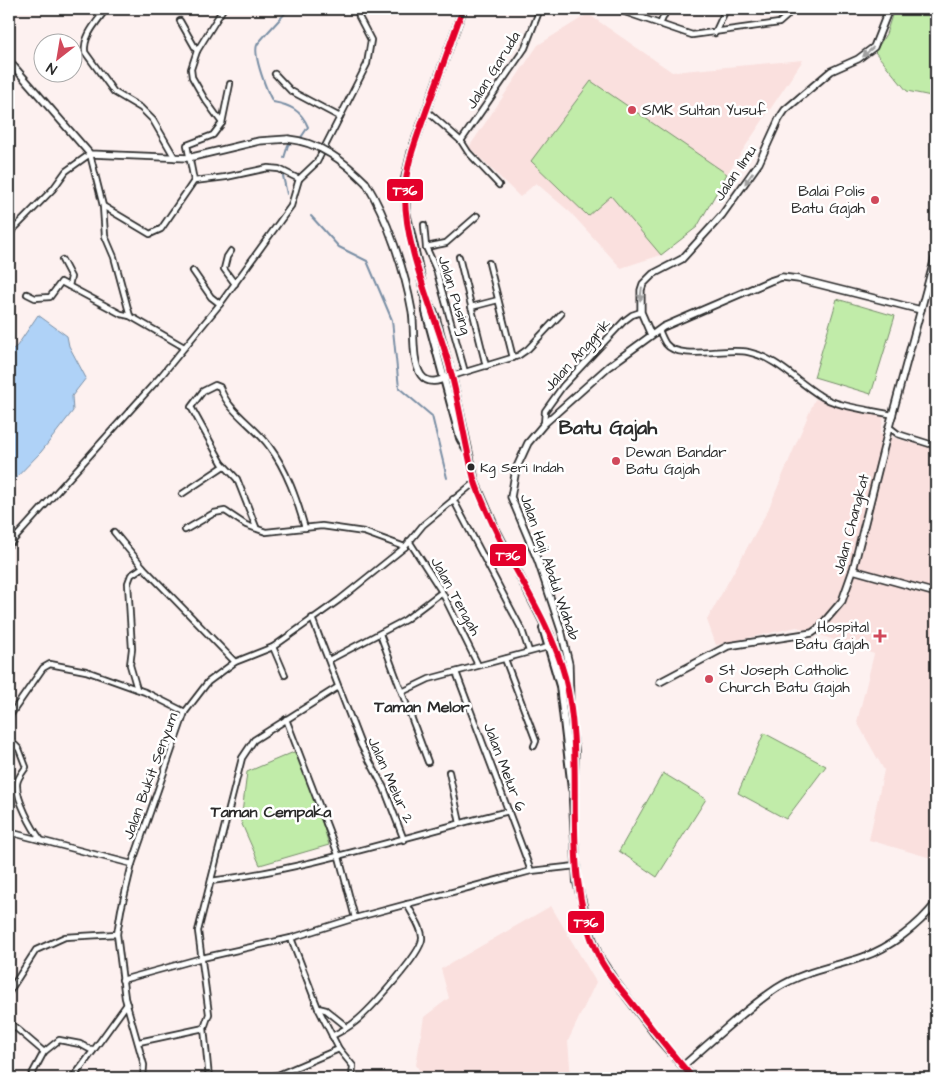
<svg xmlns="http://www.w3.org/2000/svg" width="945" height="1087" font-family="'Architects Daughter',sans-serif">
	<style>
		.built { fill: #fae0de }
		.green { fill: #c1eca9; stroke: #768c6a }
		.water { fill: #afd2f7; stroke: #7a8fa5 }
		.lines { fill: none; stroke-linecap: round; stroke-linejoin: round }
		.stream { stroke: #7a8fa5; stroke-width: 2 }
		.minor-casing { stroke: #2b2b2b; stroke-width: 8 }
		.tertiary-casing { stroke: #2b2b2b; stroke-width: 9 }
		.secondary-casing { stroke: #2b2b2b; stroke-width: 10 }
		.minor { stroke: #fff; stroke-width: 4.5 }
		.tertiary { stroke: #fff; stroke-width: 5.5 }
		.secondary { stroke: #fff; stroke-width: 6 }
		.tertiary-bridge-casing { stroke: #2b2b2b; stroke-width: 9; stroke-linecap: butt }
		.tertiary-bridge { stroke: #fff; stroke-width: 5.5 }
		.bus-1-casing { stroke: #fff; stroke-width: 10 }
		.bus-1 { stroke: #e4002b; stroke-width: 6 }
		.oneway { fill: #a0a0a0 }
		.poi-dot { fill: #d1495b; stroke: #fff; stroke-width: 2 }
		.bus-dot { fill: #2b2b2b; stroke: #fff; stroke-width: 2 }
		.labels { text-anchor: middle; stroke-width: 5; stroke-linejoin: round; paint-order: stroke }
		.bus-label { font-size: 14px; fill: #2b2b2b; stroke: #fff; text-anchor: start }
		.street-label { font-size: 15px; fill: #2b2b2b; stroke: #fff }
		.poi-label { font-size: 15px; fill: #2b2b2b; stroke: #fff; text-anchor: start }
		.neighbourhood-label { font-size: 16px; font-weight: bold; fill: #2b2b2b; stroke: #fff }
		.district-label { font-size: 20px; font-weight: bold; fill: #2b2b2b; stroke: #fff }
		.line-badge { stroke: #fff; stroke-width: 2 }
		.badge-label { font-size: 14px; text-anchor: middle; font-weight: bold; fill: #fff }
	</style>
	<rect width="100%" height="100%" fill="#fdf1f0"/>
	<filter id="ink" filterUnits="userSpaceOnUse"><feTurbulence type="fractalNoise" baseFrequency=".02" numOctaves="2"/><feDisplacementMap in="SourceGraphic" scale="10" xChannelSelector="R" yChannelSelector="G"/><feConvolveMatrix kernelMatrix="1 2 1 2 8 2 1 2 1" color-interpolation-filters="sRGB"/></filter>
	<g filter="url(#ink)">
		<g class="built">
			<polygon points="588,14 672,72 803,60 727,174 697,227 661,255 621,268 570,212 536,183 520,197 469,147 538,45"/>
			<polygon points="815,399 884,417 880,434 936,449 936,840 931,858 869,840 884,770 857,722 874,654 797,627 716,645 707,620 768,510"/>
			<polygon points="551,906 596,982 568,1041 571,1078 424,1078 416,1065 424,1017 449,998 441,969"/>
		</g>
		<g class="green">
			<polygon points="894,9 936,9 936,97 907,91 875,52 886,34"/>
			<polygon points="591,81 727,174 697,227 661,255 611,196 588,216 531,161"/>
			<polygon points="837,299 895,316 871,394 814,377"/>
			<polygon points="764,733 826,766 786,819 738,793"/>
			<polygon points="301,749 329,845 260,865 241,822 247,772"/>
			<polygon points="663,773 706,799 657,877 619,851"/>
		</g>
		<polygon class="water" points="38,315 67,336 69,346 86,378 72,396 73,411 41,452 9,485 9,352 17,346"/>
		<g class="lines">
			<g class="stream">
				<path d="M289,9C285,14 258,42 257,45C253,56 267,92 273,102C290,105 301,110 308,127L300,139"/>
				<polyline points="284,158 288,145 293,142"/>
				<polyline points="283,176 287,194"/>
				<polyline points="311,216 339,247 367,261 392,320 399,388 432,416 447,478"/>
			</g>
			<g class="minor-casing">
				<g id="minor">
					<path d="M106,9C97,22 83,36 85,52L114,92L141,108L153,120L175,158"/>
					<polyline points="616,9 692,35 779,23 787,16 790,9"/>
					<polyline points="180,21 197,51"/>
					<polyline points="660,24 667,9"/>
					<polyline points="715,33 726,9"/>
					<polyline points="275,74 291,91 340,117"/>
					<polyline points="427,111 461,141 468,152 499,185"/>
					<polyline points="222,123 230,84"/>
					<polyline points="461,141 525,48 540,9"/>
					<polyline points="299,179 317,162 367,64 371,40 359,17 358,9"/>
					<polyline points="103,206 150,234 161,229 194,181"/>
					<polyline points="424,225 426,247 436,269 465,372"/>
					<polyline points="9,234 53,189 66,171 90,154 103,206 105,236 114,257 130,316"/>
					<polyline points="426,247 446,243 477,216"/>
					<polyline points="231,251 227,257 224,269 235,284"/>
					<polyline points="459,257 486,366"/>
					<polyline points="62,260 71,277 69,286"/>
					<polyline points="489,263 513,358"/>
					<polyline points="193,271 211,297 220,304"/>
					<polyline points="27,294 35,298 50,297 61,282 121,314 130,316 184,347"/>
					<polyline points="471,307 498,300"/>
					<path d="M659,330C661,334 663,340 666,344C679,361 727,347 748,352C777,358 795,380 819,395C836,407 872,410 893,415"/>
					<polyline points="452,376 518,356 528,349 561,314"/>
					<polyline points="544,424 545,411 563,386 624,321 632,315 641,312"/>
					<polyline points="889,427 898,434 936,446"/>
					<polyline points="182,494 224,466"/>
					<polyline points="453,499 522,630 529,651"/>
					<path d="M256,527L237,479L222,463L191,407L203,391L215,385L220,387C227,411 255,426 269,446C287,470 297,500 305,528"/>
					<polyline points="185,530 214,513 225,511 246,525 266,532 322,526 364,532 405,547"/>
					<polyline points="114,532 143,567 235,662"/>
					<polyline points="409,541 442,592 478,665"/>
					<polyline points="9,545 161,376 220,304 291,206 299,179 279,169 268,168 226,177 194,181 187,145 213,135 222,123 204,98 192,77 191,69 197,51 223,9"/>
					<polyline points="312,618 361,745 384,788 404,840"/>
					<polyline points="380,634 428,762"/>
					<polyline points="273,647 285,675"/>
					<polyline points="505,659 536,741 534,746"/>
					<polyline points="329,660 405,620 442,592"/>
					<polyline points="456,672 531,871"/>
					<polyline points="137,689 130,665 132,649 128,583 131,575 143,567"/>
					<polyline points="402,692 429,679 548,647"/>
					<polyline points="9,717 43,668 50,664 86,671 145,692 185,712"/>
					<polyline points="286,719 339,857 355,918"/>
					<path d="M9,739L19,749L26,767C23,772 17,778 17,784C16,799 32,828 41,840"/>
					<polyline points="449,772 460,823"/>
					<polyline points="9,832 132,864"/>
					<path d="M211,881C313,868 409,835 509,811"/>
					<polyline points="122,980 202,958 291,938 355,918 531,871 576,866"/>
					<polyline points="9,992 36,950 65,937 117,934"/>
					<polyline points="318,1008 326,1010 347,1027"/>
					<polyline points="9,1022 44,1052 30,1078"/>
					<path d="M332,1036C340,1032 348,1028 355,1022C369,1011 421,954 422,939C423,928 412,915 407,904"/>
					<polyline points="139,1042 204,1028"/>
					<polyline points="339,1049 353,1066 352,1078"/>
					<polyline points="44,1052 59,1040 80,1044 93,1051 127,1004"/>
					<polyline points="73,1078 93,1051"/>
					<polyline points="143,1078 144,1065 125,998 117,934 121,910 132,864 185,712 208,682 235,662 273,647 339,600 405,547 423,525 475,482"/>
					<polyline points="209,1078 204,1028 209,1014 198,931 242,758 254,740 338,687"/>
					<polyline points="264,1078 278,1075 339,1049 318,1008 291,938"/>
				</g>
			</g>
			<g class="tertiary-casing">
				<g id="tertiary">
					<polyline points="9,61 90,154 188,158 259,141 288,139"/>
					<path d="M366,183C387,217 405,271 412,311C415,328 411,361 421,375C429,386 441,380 452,376"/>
					<polyline points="651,335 641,312 641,290 643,284 653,274 682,259 722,215 759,163 779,119 785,110 831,71 858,59 874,47 889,9"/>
					<polyline points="853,570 936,593"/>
					<polyline points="660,682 728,646 812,633 819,628 842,601 853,570 889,427 936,254"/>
					<polyline points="570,702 569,664 561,630 538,561 511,497 516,469 528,443 544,424 608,367 663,327 770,281 782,277 798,279 921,310"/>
					<path d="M683,1066C713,1040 744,1010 777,988C804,971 834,967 863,957C890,948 919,925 936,903"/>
				</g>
			</g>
			<g class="secondary-casing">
				<g id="secondary">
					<polyline points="463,9 412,150 405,179 406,212 425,296 426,312 460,438 466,449"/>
					<polyline points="425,296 435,315 452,376 475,482 495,528 550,635 565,678 575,751 573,800 577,882 589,930 599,957 614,980 659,1039 693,1078"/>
					<polyline points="543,628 560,686 572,789"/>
				</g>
			</g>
			<use href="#minor" class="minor"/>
			<use href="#tertiary" class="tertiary"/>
			<use href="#secondary" class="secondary"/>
			<g class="tertiary-bridge-casing">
				<path id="tertiary-bridge" d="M288,139C319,142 344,161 366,183"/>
			</g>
			<use href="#tertiary-bridge" class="tertiary-bridge"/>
			<g class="bus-1-casing">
				<path id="bus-1" d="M463,9C451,41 440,74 428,106C418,135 405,164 405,195C405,251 433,308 448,361C459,400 464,440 474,479C479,495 487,511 494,527C517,576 551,624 565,677C588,769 557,866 598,955C605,971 617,984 628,998C649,1025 670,1052 693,1078"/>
			</g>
			<use href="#bus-1" class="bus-1"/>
		</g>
		<defs><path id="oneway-solid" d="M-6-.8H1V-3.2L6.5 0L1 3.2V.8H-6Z" transform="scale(1.25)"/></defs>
		<g class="oneway">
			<use href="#oneway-solid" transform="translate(868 52) rotate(138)"/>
			<use href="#oneway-solid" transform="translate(749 178) rotate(125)"/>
			<use href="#oneway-solid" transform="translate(641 294) rotate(97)"/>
		</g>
	</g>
	<g class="poi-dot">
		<circle cx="632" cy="110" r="5"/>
		<circle cx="875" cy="200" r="5"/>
		<circle cx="616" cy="461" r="5"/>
		<path d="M877.5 628.5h5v5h5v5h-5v5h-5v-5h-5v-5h5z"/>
		<circle cx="709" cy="679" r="5"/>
	</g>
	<circle class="bus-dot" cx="471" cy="467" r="4.5"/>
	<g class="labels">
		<g class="bus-label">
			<text x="480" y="472">Kg Seri Indah</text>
		</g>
		<g class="street-label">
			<text transform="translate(493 70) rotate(-58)" y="5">Jalan Garuda</text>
			<text transform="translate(735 173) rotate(-56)" y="5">Jalan Ilmu</text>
			<text transform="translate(455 295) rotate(73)" y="5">Jalan Pusing</text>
			<text transform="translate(577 355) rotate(-48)" y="5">Jalan Anggrik</text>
			<text transform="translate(851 524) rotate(-75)" y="5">Jalan Changkat</text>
			<text transform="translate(550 567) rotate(71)" y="5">Jalan Haji Abdul Wahab</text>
			<text transform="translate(456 596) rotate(61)" y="5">Jalan Tengah</text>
			<text transform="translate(505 767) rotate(69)" y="5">Jalan Melur 6</text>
			<text transform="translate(150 776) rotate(-70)" y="5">Jalan Bukit Senyum</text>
			<text transform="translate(391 780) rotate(66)" y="5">Jalan Melur 2</text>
		</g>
		<g class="poi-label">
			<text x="642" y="115">SMK Sultan Yusuf</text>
			<text x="865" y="196" text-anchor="end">Balai Polis<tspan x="865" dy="17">Batu Gajah</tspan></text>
			<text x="626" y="457">Dewan Bandar<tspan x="626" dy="17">Batu Gajah</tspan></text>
			<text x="869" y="632" text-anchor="end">Hospital<tspan x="869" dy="17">Batu Gajah</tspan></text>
			<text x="719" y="675">St Joseph Catholic<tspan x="719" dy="17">Church Batu Gajah</tspan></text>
		</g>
		<g class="neighbourhood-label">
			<text x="422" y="712">Taman Melor</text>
			<text x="271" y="817">Taman Cempaka</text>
		</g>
		<g class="district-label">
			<text x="608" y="434">Batu Gajah</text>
		</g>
	</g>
	<g class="line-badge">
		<rect x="386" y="178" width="38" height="24" rx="5" fill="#e4002b"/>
		<rect x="489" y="543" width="38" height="24" rx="5" fill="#e4002b"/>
		<rect x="567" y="910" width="38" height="24" rx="5" fill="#e4002b"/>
	</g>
	<g class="badge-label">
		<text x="405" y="195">T36</text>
		<text x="508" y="560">T36</text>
		<text x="586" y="927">T36</text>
	</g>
	<rect width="945" height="1087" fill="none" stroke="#fff" stroke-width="30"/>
	<rect x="15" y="15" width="915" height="1057" fill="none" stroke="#2b2b2b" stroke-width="2" filter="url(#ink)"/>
	<g transform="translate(58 58) rotate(211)"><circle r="24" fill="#ffffff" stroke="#aaaaaa"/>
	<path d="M0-4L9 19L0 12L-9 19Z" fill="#d1495b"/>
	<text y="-8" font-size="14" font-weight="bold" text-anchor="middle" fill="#2b2b2b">N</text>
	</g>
</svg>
